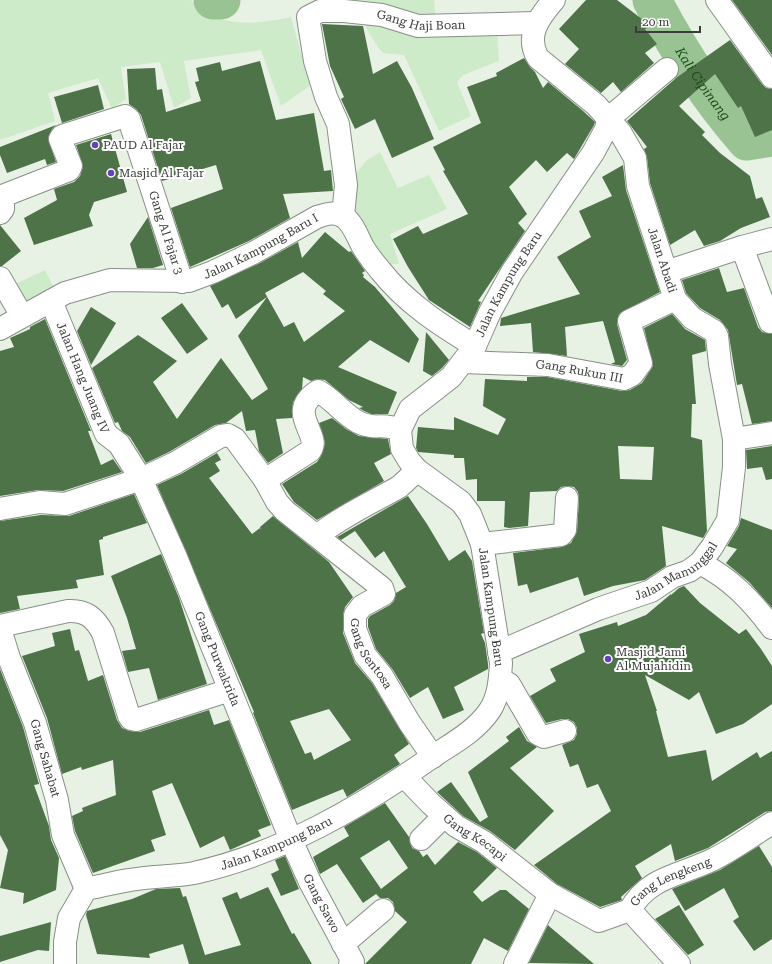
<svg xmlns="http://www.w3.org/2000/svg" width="772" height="964" font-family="'Roboto Serif',serif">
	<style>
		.green { fill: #cdebc8 }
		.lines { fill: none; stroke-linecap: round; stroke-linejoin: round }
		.river { stroke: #9ac394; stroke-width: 39 }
		.building { fill: #4e7348; fill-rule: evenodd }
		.minor-casing { stroke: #869185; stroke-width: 24 }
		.minor { stroke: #fff; stroke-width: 22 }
		.poi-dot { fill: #6442ba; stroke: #fff; stroke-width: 1.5 }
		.labels { text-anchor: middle; stroke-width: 4; stroke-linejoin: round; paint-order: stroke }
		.street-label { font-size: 12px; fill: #393d38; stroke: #fff }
		.poi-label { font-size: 12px; fill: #393d38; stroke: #fff; text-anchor: start }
		.water-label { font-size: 13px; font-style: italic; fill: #184e10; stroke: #fff }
	</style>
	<rect width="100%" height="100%" fill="#e7f2e5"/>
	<g class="green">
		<path d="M0,0H191C196,4 202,10 208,14C234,27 264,23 291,17L310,86L281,106L261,50L184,61L191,98L174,108L160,62L121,67L126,99L112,108L98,78L48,93L55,121L0,140Z"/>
		<path d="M356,0H434L436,21L497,31L499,61L463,75L457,82L471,116L439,131L404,55L383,53C370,38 362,20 356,0Z"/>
		<polygon points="380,152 398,188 429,175 447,209 390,234 399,264 387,264 361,231 356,215 355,175 366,161"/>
		<polygon points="45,270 55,290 19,308 9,287"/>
	</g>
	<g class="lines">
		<g class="river">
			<polyline points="213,0 221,0"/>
			<path id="s1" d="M652,0C678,50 710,99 747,141L772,137"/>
		</g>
	</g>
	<g class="building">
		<polygon points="586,0 617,0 651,26 645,29 657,44 645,53 654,63 621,92 613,82 601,93 565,64 579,49 559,29"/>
		<polygon points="732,0 772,0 772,55"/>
		<polygon points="322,24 363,26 373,74 397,61 412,88 434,139 392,158 375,119 355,129 341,99 344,97 330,66"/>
		<polygon points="730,40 762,84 766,88 772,89 772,130 755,137 741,106 738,108 715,74 679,106 705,132 702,135 720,153 750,176 756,199 762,197 770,217 741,228 720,241 704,246 695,230 670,245 650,183 647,157 644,149 647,147 627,121 676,78"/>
		<polygon points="524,58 530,67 535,72 543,88 548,82 582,110 595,122 594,125 574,159 567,153 547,172 536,160 509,187 527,214 518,223 525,231 478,301 481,302 470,327 429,300 408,267 393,239 418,226 423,234 468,214 443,171 445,170 433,147 481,123 467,87 497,76 496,73"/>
		<polygon points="260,61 276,120 314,113 324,171 331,170 333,191 283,194 290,218 249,241 190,267 171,208 223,189 216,165 162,181 141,115 136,109 129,104 127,69 155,68 157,90 162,89 166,112 201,101 195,82 199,81 196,68 220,62 222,71"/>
		<polygon points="98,85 104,109 62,123 54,97"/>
		<polygon points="56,125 52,129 48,138 56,162 47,165 45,159 7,173 0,155 0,147"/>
		<polygon points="111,134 127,192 94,202 89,215 93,226 34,245 24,218 57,200 54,189 74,182 80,176 83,166 76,145"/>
		<polygon points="623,165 626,190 660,292 619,314 617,324 627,360 622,366 611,364 615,362 603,321 565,327 567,356 533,352 531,323 500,326 501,318 580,294 557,257 591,237 579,211 612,196 602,177"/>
		<polygon points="148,217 163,265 153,268 137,268 130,244"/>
		<polygon points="0,225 21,251 2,266 0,266"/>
		<path d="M325,232L349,252L351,251L365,271L362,273L364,275L363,277L375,287L419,339L409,363L370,340L338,367L397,392L388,414H371L364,411L359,408L363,407L349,400L325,380L317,379L311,381L303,377L302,389L293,402L292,418L276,419L283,453L268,463L259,451L255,430L246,431L242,411L226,423L215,425L169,452L146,463L130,437L122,431L118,422L115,423L92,368L138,335L177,361L153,382L177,419L221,358L252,400L268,389L238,336L267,297L236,319L228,304L222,308L210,286L260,263L298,242L302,258ZM303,272L326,291L323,294L345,311L304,342L294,322L284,327L265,293Z"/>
		<polygon points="719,268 727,292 744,288 758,327 762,332 772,334 772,421 752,424 742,384 737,385 728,330 720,320 700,308 686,293 682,280"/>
		<polygon points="182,303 208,339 187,354 161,318"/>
		<polygon points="91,307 116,323 91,365 77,331"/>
		<path d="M672,314L685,329L705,340L706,351L692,355L696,404H692L691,437L702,440L707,531L703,538L662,526L666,566L645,580L613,586L584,596L578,577L530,593L527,584L518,586L513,553L562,547L571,543L577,531L579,499L578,492L574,487L567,486L561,487L557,491L530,492L528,526L509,528L504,527L505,501H477V479L466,480L464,458H454V455L418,452L416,448L418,427L454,430V417L498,435L506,419L483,406L485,379L527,381V377H547L622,391L630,390L642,383L653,366L644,328ZM618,446L654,447L652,480L620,479Z"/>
		<polygon points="45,319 91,431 88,431 101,465 113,459 122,472 63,491 38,490 0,496 0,351 14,347 10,338 30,329 30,327"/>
		<polygon points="426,332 449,360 442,368 432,376 423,371"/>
		<polygon points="332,418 346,429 359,436 388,439 391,454 374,463 384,481 317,520 294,502 282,484 317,462 321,456 325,443 319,423"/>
		<polygon points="772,446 772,479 766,480 762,467 747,469 746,450"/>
		<path d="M217,453L221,460L215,463L220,471L209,478L252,534L260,528L261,530L260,527L273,516L329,562L353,597L345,607L343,615V633L355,663L372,683L409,744L394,755L400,764L347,797L343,789L292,810L253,713L254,712L157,485L181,474ZM329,709L351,740L314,760L311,752L305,754L290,721Z"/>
		<polygon points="134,494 147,523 103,537 103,539 99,540 104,575 76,580 78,588 17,596 20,609 0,613 0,521 41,515 69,516"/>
		<polygon points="408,496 427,524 449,561 465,550 472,561 484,633 481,634 485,643 488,664 488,669 454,687 464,710 443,719 428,687 410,698 393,670 376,649 368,627 368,619 370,616 390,605 394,601 396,593 406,587 384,551 375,558 355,531 341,540 337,537"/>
		<polygon points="741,518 772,530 772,608 749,582 726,563 737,549 727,546 739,526"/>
		<polygon points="161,554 179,598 207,684 158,700 149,668 128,672 122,651 136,649 127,618 111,576"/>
		<polygon points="684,586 700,603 739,634 746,629 761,649 772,666 772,704 743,724 716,734 699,692 689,700 645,675 657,711 656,711 668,757 706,750 712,781 757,752 760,758 772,751 772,811 765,812 708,848 675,861 671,844 635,866 642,878 621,897 622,900 600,907 557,884 534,865 611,811 598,784 587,788 578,764 570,767 562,745 574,740 577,734 577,728 574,722 568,719 562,719 546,723 530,696 556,681 550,669 585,652 579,634 617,622 618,626 646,615 671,594 671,595 679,588"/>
		<polygon points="70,629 75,651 79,650 88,681 103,675 117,720 122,728 129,731 140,732 209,710 214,725 229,720 271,825 258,830 261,836 230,850 224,836 200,848 172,783 152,791 166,835 151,840 155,851 93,873 75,831 72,816 83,811 82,808 116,795 113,760 82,770 81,767 62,774 47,718 22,656 55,646 52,633"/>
		<polygon points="0,669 23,727 39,784 34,785 49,826 51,840 59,858 56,890 23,904 24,893 0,888 8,850 0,835"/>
		<polygon points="519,727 527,741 537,747 510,768 554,811 515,850 490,831 463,816 437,792 451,782 480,822 488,817 468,772 509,741 506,737"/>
		<path d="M385,803L409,837L412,848L419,851L423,857L427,854L435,865L458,842L477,852L497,868L473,892L482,902L500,890H506L529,909L508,951L484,938L471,964H365L407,922L395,911L393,902L388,898H380L376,894L363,903L337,864L320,874L313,857L349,836L344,827ZM389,840L408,868L381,889L360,858Z"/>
		<polygon points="759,846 772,867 772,939 754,951 733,921 739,917 724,888 685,911 672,889 720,870"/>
		<polygon points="285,856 299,889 281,896 271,874 279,870 275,860"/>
		<polygon points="268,887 292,934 294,933 312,964 189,964 183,944 149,954 150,958 97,954 86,915 87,911 132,899 156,889 180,888 183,897 186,896 205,955 241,945 222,898 237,892 240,899"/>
		<polygon points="679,905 704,945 688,955 655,919"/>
		<polygon points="51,922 49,951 38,950 0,962 0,936"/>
		<polygon points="548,925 550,927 594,964 529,963"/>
	</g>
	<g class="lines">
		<g class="minor-casing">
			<g id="minor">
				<path id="s2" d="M554,0C539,17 525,36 538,58L596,105L620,132L635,158L638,186L675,299L692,318L714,331L717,336L720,364L734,439"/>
				<polyline points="717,0 772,77"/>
				<polyline points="608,119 667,69"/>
				<path id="s3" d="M0,213L3,209V199L5,195L69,170L71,166L60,139L62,136L125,116L129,119L182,282"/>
				<path id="s4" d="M343,216L346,185L338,124L326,97L315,61L308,17L320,11H344L382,15L418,26L536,23"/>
				<polyline points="742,247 770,322"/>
				<polyline points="666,272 742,247 772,239"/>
				<polyline points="0,278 22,316"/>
				<path id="s5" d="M51,301L106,434L119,444L141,479L175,463L221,436L228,435L235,439L265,480L277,502L285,511L382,588L384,594L362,606L355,615V629L365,655L382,676L409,722L433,757"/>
				<path id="s6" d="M0,329L65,293L110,280L189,281L213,272L255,252L317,217C326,214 335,211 344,217C353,223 358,238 363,247C368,255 374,263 380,270C406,303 440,325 475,346"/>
				<path id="s7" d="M463,362L548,365L624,379L632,375L641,363L629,321L675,299"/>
				<path d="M265,480L310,451C323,435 284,413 318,391C333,399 343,414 358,422C375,431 383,422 400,430"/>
				<path id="s8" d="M0,509L40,502L65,504L141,479L175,555L291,840L310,882L353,962L350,964"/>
				<path d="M317,536C342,516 371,503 399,487C405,482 411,476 417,470"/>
				<polyline points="482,544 561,535 565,530 567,498"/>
				<path d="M700,563C731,579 751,600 772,628"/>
				<path d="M0,626L68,611C86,610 95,618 103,633L129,716L131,719L136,720L230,690"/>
				<path id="s9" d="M0,629L9,658L35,723L57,800L63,835L86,889"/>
				<path id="s10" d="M499,652L598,609L651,591L672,577L689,571L700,563L712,547L728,520L734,467V439L772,433"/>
				<polyline points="500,679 509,684 538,734 544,737 565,731"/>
				<path id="s11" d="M405,777L431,804L456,826L484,842L550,894L599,921L630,910C648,876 683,875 714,859C734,849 753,835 772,823"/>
				<polyline points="421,839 444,816"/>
				<polyline points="630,910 679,964"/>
				<polyline points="343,944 383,910"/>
				<path id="s12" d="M65,964V942L69,918L86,889C101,886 116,882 130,880C151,876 173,877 194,873C280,854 361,807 432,757C453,743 476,731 490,710C499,696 500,679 501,663L482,544L470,514L461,502L417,470L410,462L402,449L400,430L410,409L451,377L475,346L490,312L512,272L593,153L606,129L608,119"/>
				<polyline points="515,964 550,894"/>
			</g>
		</g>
		<use href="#minor" class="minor"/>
	</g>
	<g class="poi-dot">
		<circle cx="95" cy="145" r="4"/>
		<circle cx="111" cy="173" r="4"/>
		<circle cx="608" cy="659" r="4"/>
	</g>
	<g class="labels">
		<g class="street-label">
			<text dy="4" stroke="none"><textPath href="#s4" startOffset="320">Gang Haji Boan</textPath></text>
			<text dy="4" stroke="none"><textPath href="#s3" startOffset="316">Gang Al Fajar 3</textPath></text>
			<text dy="4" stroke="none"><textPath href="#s6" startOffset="280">Jalan Kampung Baru I</textPath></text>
			<text dy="4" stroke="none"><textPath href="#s2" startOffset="312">Jalan Abadi</textPath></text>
			<text dy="4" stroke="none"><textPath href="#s12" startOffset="1032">Jalan Kampung Baru</textPath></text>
			<text dy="4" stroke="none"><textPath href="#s7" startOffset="117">Gang Rukun III</textPath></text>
			<text dy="4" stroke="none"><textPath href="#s5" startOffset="83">Jalan Hang Juang IV</textPath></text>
			<text dy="4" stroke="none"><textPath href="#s10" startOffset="196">Jalan Manunggal</textPath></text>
			<text transform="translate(491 607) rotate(82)" y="4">Jalan Kampung Baru</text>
			<text dy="4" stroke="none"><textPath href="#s5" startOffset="605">Gang Sentosa</textPath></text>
			<text dy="4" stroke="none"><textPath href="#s8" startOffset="341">Gang Purwakrida</textPath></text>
			<text dy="4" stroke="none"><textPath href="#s9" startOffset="137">Gang Sahabat</textPath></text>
			<text dy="4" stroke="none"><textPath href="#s11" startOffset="93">Gang Kecapi</textPath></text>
			<text dy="4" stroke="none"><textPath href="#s12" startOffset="277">Jalan Kampung Baru</textPath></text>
			<text dy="4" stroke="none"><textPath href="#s11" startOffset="327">Gang Lengkeng</textPath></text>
			<text dy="4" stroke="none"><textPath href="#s8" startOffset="607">Gang Sawo</textPath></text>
		</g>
		<g class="poi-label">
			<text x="103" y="149">PAUD Al Fajar</text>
			<text x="119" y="177">Masjid Al Fajar</text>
			<text x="616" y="656">Masjid Jami<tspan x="616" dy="14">Al Mujahidin</tspan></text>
		</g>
		<g class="water-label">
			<text dy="5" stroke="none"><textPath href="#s1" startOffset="98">Kali Cipinang</textPath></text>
		</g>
	</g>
	<path d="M636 26v6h64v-6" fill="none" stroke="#393d38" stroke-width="2"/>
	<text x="642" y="26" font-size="12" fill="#393d38" stroke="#ffffff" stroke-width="3" paint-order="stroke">20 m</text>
</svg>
